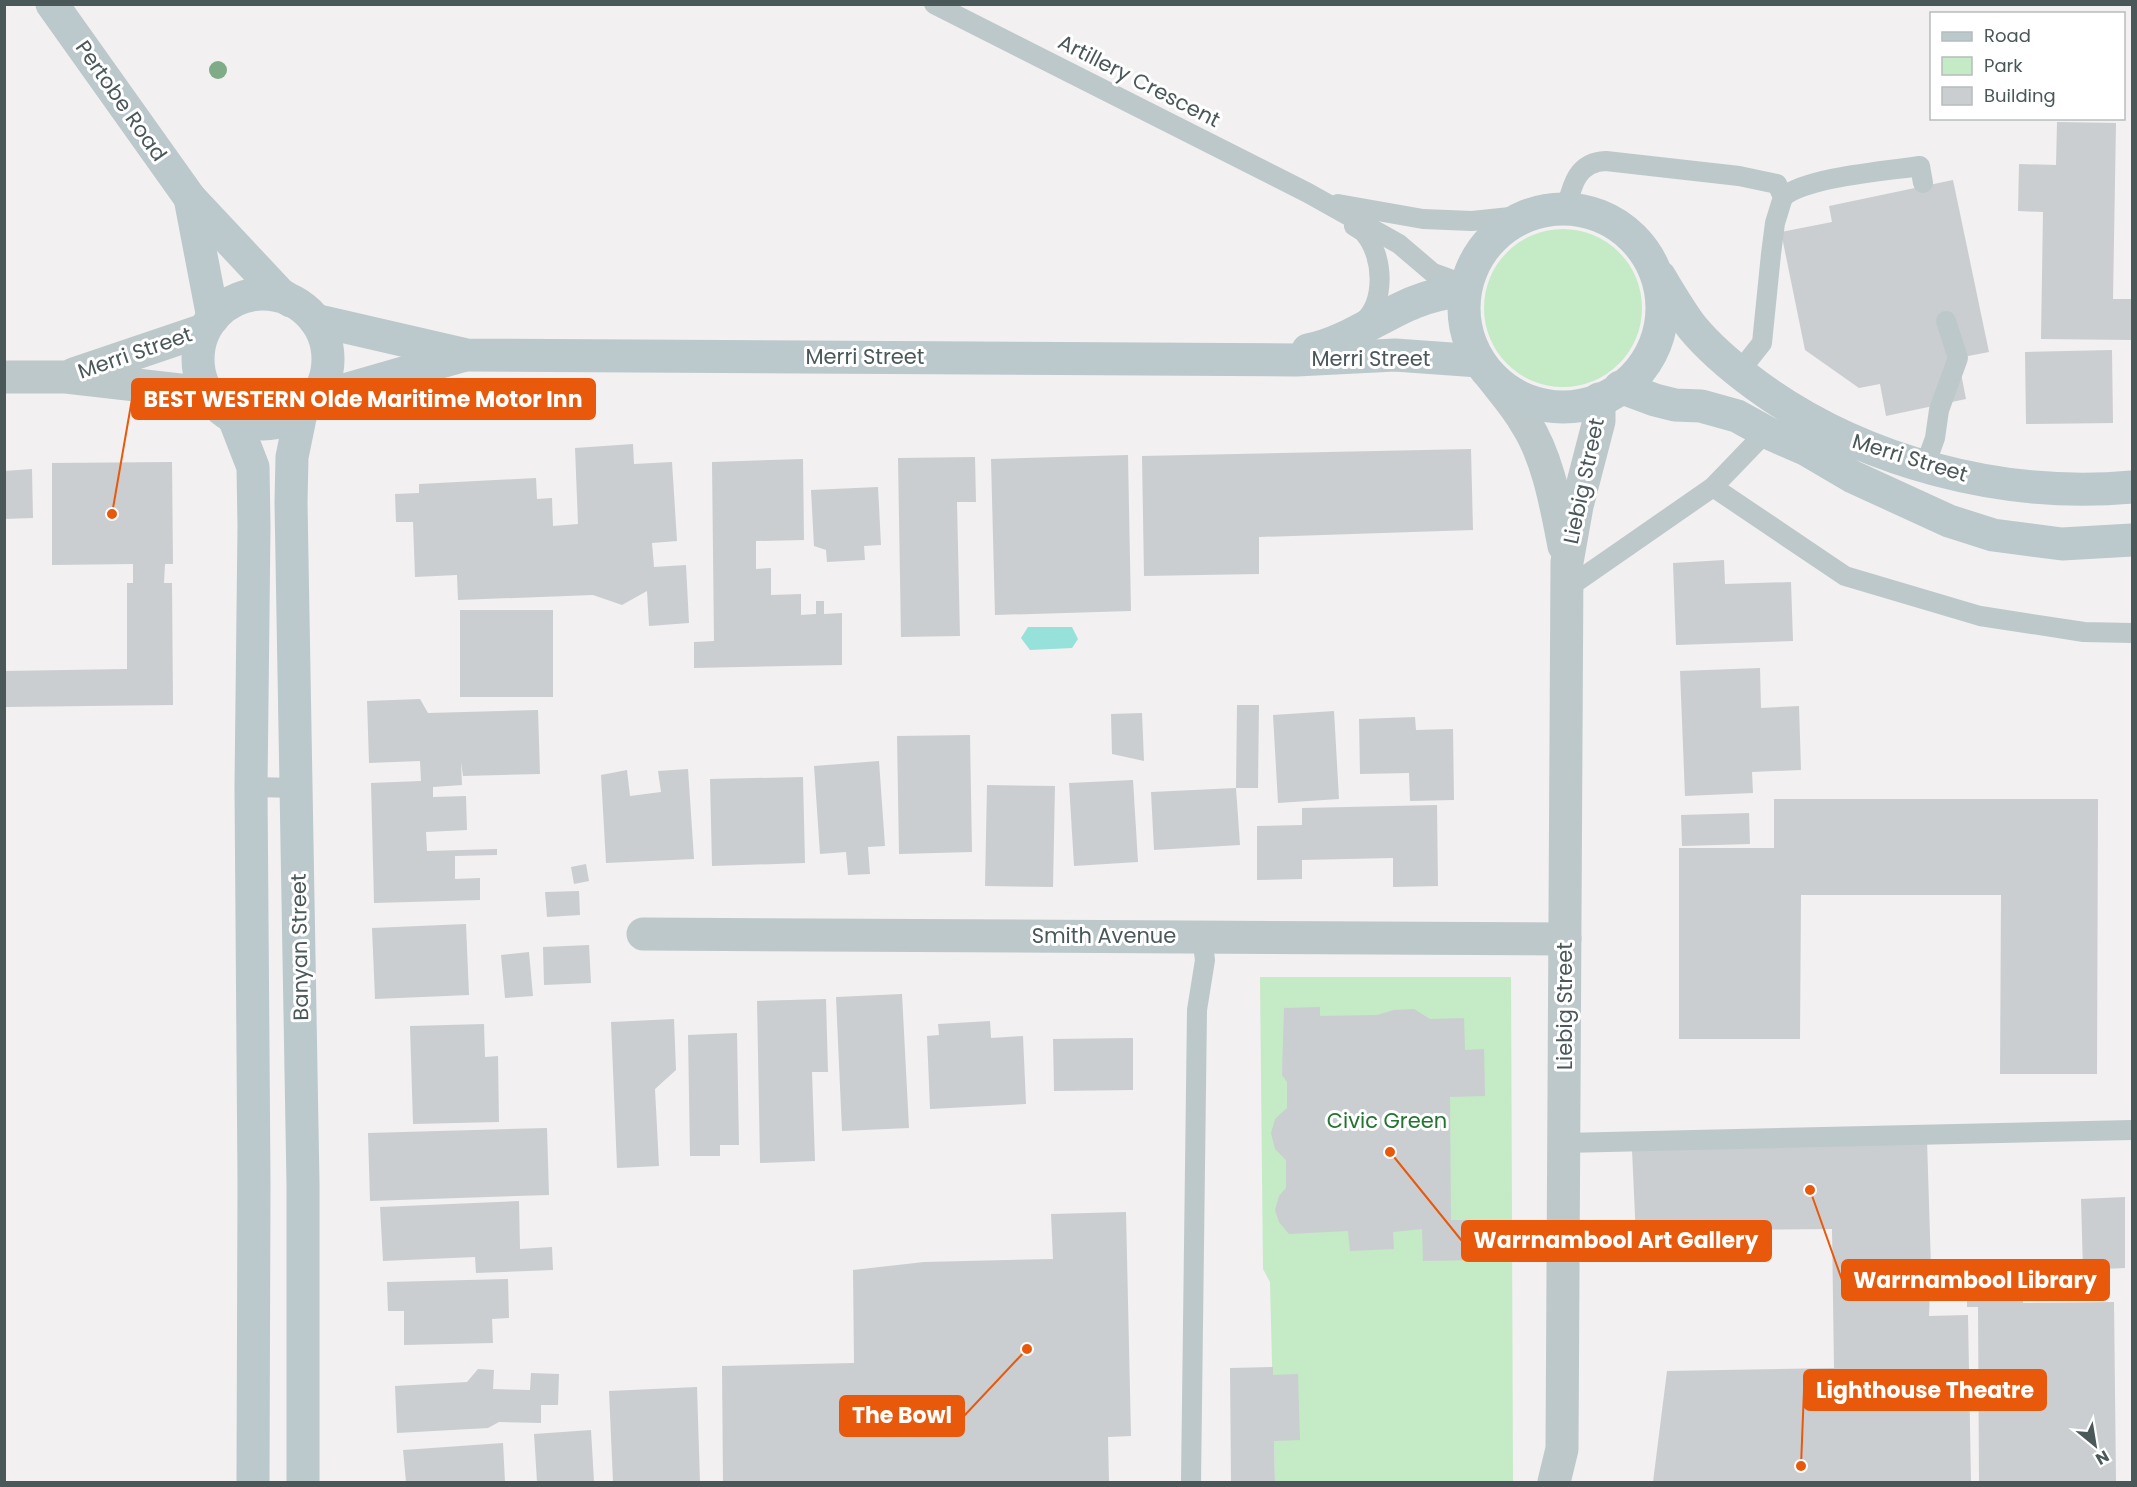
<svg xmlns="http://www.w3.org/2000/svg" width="2137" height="1487" font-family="Poppins,sans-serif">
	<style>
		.green { fill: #c4eac6 }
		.water { fill: #96e1d9 }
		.building { fill: #caced0 }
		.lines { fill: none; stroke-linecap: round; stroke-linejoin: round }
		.lane { stroke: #bdc8ca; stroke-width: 20 }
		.street { stroke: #bdc8ca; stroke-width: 33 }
		.secondary { stroke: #bbc8cc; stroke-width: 33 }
		.tree { fill: #80ab87 }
		.labels { text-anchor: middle; stroke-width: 6; stroke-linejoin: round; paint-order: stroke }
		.street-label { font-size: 21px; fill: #4a585a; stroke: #fff }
		.park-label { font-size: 21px; fill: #237331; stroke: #fff }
		.leader { fill: none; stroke: #e8590c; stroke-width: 2 }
		.callout-dot { fill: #e8590c; stroke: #fff; stroke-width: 2 }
		.callout { fill: #e8590c; stroke: #e8590c; stroke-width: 2 }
		.callout-label { font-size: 22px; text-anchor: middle; font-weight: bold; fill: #fff }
	</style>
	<rect width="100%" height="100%" fill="#f2f0f0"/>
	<g class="green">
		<circle cx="1563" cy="308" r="79"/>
		<polygon points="1260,977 1511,977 1513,1482 1275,1482 1270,1282 1263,1269"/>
	</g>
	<polygon class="water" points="1028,627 1072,627 1078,639 1072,648 1030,650 1021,638"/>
	<g class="building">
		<polygon points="2057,122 2116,123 2113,299 2132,299 2132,340 2041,339 2043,212 2018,211 2019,164 2056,165"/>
		<polygon points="1953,180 1989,352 1958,358 1966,399 1886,416 1880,384 1859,388 1805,350 1781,232 1832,222 1829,206"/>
		<polygon points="2112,350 2113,423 2026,424 2025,352"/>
		<polygon points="633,444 634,464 672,462 677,541 652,543 654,567 686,565 689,623 649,626 647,591 622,605 593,595 458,600 457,575 415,577 413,522 396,522 395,494 419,493 419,484 536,478 537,499 552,498 553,526 578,524 575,448"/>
		<polygon points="1471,449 1473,530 1259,537 1259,574 1144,576 1142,456"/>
		<polygon points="1128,455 1131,611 995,615 991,459"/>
		<polygon points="975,457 976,502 957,502 960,636 901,637 898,458"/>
		<polygon points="803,459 804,540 756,541 756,569 771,568 771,595 801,594 801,615 816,614 816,601 824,601 824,614 842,613 842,665 694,668 694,642 714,641 712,462"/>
		<polygon points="172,462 173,564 165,564 164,583 172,583 173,705 4,707 4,671 127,669 127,583 133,583 133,564 52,565 52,463"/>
		<polygon points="32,469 33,518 4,519 4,471"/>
		<polygon points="878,487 881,545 864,546 865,560 827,562 826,550 814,546 811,490"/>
		<polygon points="1724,560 1725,584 1791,582 1793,641 1676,645 1673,563"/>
		<rect x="460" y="610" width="93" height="87"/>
		<polygon points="1760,668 1761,708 1799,706 1801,770 1752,772 1753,793 1685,796 1680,671"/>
		<polygon points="420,699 428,713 538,710 540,774 463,776 461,762 462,785 433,787 433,797 466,796 467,830 426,832 427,851 497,849 497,855 455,856 455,879 480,878 480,900 374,903 371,783 421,781 420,761 369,763 367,701"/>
		<polygon points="1237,705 1259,705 1258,788 1236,788"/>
		<polygon points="1334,711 1339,799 1278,803 1273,715"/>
		<polygon points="1142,713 1144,761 1112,754 1111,714"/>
		<polygon points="1415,717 1416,730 1453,729 1454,800 1410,801 1409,773 1360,774 1359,719"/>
		<polygon points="970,735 972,852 899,854 897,736"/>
		<polygon points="879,761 885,846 868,847 870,874 848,875 846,852 820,854 814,766"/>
		<polygon points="688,769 694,859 606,863 601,775 627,770 630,796 661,792 658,771"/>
		<polygon points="803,777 805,863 712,866 710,779"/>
		<polygon points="1133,780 1138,862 1074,866 1069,783"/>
		<polygon points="987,785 1055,786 1053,887 985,886"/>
		<polygon points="1236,788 1240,845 1154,850 1151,792"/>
		<polygon points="1774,799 2098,799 2097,1074 2000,1074 2001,895 1801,895 1800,1039 1679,1039 1679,848 1774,848"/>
		<polygon points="1437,805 1438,886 1393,887 1393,858 1302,860 1302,879 1257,880 1257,826 1302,825 1302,808"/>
		<polygon points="1749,813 1750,844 1682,846 1681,815"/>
		<polygon points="586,864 589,881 574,884 571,867"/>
		<polygon points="579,891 580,915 547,917 545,892"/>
		<polygon points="466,924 469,995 375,999 372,928"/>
		<polygon points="589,945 591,983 544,985 543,947"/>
		<polygon points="529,952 533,996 505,998 501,955"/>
		<polygon points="902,994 909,1128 842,1131 836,997"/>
		<polygon points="826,999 828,1072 812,1072 815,1161 760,1163 757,1001"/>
		<polygon points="1320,1007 1320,1016 1377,1015 1394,1010 1414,1009 1430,1019 1464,1018 1465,1050 1484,1049 1485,1096 1450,1097 1451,1220 1475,1220 1476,1260 1423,1261 1422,1229 1393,1232 1394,1249 1350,1251 1348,1231 1289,1234 1279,1222 1275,1210 1279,1196 1286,1188 1286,1160 1275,1149 1271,1133 1275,1119 1287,1108 1287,1082 1282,1075 1284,1008"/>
		<polygon points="674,1019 676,1070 655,1089 659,1166 617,1168 611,1022"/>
		<polygon points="990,1021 991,1038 1023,1036 1026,1104 930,1109 927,1036 939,1035 938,1024"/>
		<polygon points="484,1024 485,1057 498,1056 499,1122 413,1124 410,1026"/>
		<polygon points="737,1033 739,1145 720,1145 720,1156 690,1156 688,1035"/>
		<polygon points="1133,1038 1133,1090 1054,1091 1053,1039"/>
		<polygon points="547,1128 549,1195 370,1201 368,1133"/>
		<polygon points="1927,1140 1931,1268 1929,1316 1968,1315 1971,1482 1653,1482 1667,1371 1834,1368 1832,1229 1712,1230 1712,1259 1637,1260 1632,1150"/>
		<polygon points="2125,1197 2125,1268 2083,1270 2081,1199"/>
		<polygon points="519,1201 520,1249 552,1247 553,1270 476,1273 475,1257 383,1261 380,1207"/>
		<polygon points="1126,1212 1131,1436 1108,1437 1109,1482 723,1482 722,1366 854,1363 853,1270 924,1262 1053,1259 1051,1214"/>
		<polygon points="1967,1269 2023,1269 2023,1303 2114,1302 2116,1482 1979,1482 1978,1307 1967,1307"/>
		<polygon points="508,1279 509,1318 492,1319 493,1343 404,1345 404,1311 388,1311 387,1282"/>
		<polygon points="1273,1367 1273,1375 1298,1374 1300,1440 1274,1441 1275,1482 1231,1482 1230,1368"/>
		<polygon points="478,1369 494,1370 493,1389 530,1390 531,1373 559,1374 558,1405 541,1405 541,1423 499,1422 488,1428 397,1433 395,1386 467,1382"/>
		<polygon points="697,1387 700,1482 613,1482 609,1391"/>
		<polygon points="591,1430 594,1482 537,1482 534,1434"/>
		<polygon points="503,1443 505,1482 406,1482 403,1450"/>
	</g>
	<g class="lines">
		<g class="lane">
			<polyline points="934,4 1308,193 1399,244 1433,273 1466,285"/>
			<path d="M1783,197C1807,177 1886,171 1920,166L1923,183"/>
			<polyline points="1338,204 1423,219 1472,221 1529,215"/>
			<path d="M1566,209C1572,185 1577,162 1606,161L1739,176L1777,184L1783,197L1775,223L1771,254L1762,343L1739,372"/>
			<path d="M1354,226C1357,228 1363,231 1365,234C1384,257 1386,303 1362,323"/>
			<polyline points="1925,466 1935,438 1939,410 1958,358 1946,321"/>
			<polyline points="1713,487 1845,576 1980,616 2084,632 2132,633"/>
			<polyline points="1566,589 1713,487 1766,432"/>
			<polyline points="251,787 297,788"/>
			<polyline points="1564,1143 2132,1130"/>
			<polyline points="1191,1482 1197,1010 1205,960 1202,937"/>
		</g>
		<g class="street">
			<polyline points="74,374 204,330"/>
			<polyline points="4,377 66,377 206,393"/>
			<path d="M1492,377C1503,392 1516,406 1525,422C1548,457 1556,505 1564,546"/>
			<polyline points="643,934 1565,939"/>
			<polyline points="1554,1482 1562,1449 1567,562 1577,506 1599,421 1599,399"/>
		</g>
		<g class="secondary">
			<polyline points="52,4 190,198 280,294 291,301"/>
			<polyline points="190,198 213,318"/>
			<circle cx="1563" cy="308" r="99"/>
			<path d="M1660,277C1670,294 1680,311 1692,327C1710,349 1733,368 1756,385C1861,462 2003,499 2132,487"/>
			<circle cx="263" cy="359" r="65"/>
			<polyline points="315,320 467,355 1296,360 1395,355 1479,361"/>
			<path d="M1308,350C1348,342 1379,316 1415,302C1432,295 1448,292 1465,290"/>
			<polyline points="1620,387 1655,400 1675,405 1701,406 1737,416 1766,432 1807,450 1853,477 1949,521 1993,535 2062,544 2132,540"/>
			<polyline points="316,398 462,356"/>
			<polyline points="301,413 292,457 291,502 303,1184 303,1482"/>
			<polyline points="234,418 253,467 254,526 251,787 254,1183 253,1482"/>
		</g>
	</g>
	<circle class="tree" cx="218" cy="70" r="9"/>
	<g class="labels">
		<g class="street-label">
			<text transform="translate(1139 81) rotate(27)" y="7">Artillery Crescent</text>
			<text transform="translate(121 101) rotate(55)" y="7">Pertobe Road</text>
			<text transform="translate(135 353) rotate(-19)" y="7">Merri Street</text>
			<text x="865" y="364">Merri Street</text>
			<text x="1371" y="366">Merri Street</text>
			<text transform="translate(1910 458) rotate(17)" y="7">Merri Street</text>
			<text transform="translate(1584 481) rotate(-78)" y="7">Liebig Street</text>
			<text x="1104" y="943">Smith Avenue</text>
			<text transform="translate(300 947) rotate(-91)" y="7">Banyan Street</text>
			<text transform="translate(1565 1006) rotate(-90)" y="7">Liebig Street</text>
		</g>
		<g class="park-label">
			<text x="1387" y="1128">Civic Green</text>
		</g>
	</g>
	<path class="leader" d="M112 514L132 399M1390 1152L1462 1241M1810 1190L1842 1280M1801 1466L1804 1390M1027 1349L964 1416"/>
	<g class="callout-dot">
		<circle cx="112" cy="514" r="6"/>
		<circle cx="1390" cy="1152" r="6"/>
		<circle cx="1810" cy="1190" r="6"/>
		<circle cx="1801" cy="1466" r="6"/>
		<circle cx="1027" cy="1349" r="6"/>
	</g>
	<g class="callout">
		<rect x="132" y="379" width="463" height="40" rx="6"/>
		<rect x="1462" y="1221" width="309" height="40" rx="6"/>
		<rect x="1842" y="1260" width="267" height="40" rx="6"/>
		<rect x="1804" y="1370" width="242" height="40" rx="6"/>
		<rect x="840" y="1396" width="124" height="40" rx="6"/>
	</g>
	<g class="callout-label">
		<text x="363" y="407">BEST WESTERN Olde Maritime Motor Inn</text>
		<text x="1616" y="1248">Warrnambool Art Gallery</text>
		<text x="1975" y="1288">Warrnambool Library</text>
		<text x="1925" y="1398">Lighthouse Theatre</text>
		<text x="902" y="1423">The Bowl</text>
	</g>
	<rect width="2137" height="1487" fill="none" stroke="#4a585a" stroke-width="12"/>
	<rect x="1930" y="12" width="195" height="108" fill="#ffffff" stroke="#b7bcbd" stroke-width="1.5"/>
	<rect x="1942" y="32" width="30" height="9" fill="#bbc8cc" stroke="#b7bcbd" stroke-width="1.5"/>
	<text x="1984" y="42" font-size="18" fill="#4a585a">Road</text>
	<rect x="1942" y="57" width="30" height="18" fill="#c4eac6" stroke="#b7bcbd" stroke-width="1.5"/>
	<text x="1984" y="72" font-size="18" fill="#4a585a">Park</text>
	<rect x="1942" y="87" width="30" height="18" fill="#caced0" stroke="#b7bcbd" stroke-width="1.5"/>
	<text x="1984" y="102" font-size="18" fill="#4a585a">Building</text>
	<g transform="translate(2095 1445) rotate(150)" stroke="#ffffff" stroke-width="4.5" paint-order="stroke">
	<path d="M0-4.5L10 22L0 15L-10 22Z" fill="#4a585a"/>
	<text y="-9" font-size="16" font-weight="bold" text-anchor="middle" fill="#4a585a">N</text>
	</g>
</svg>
